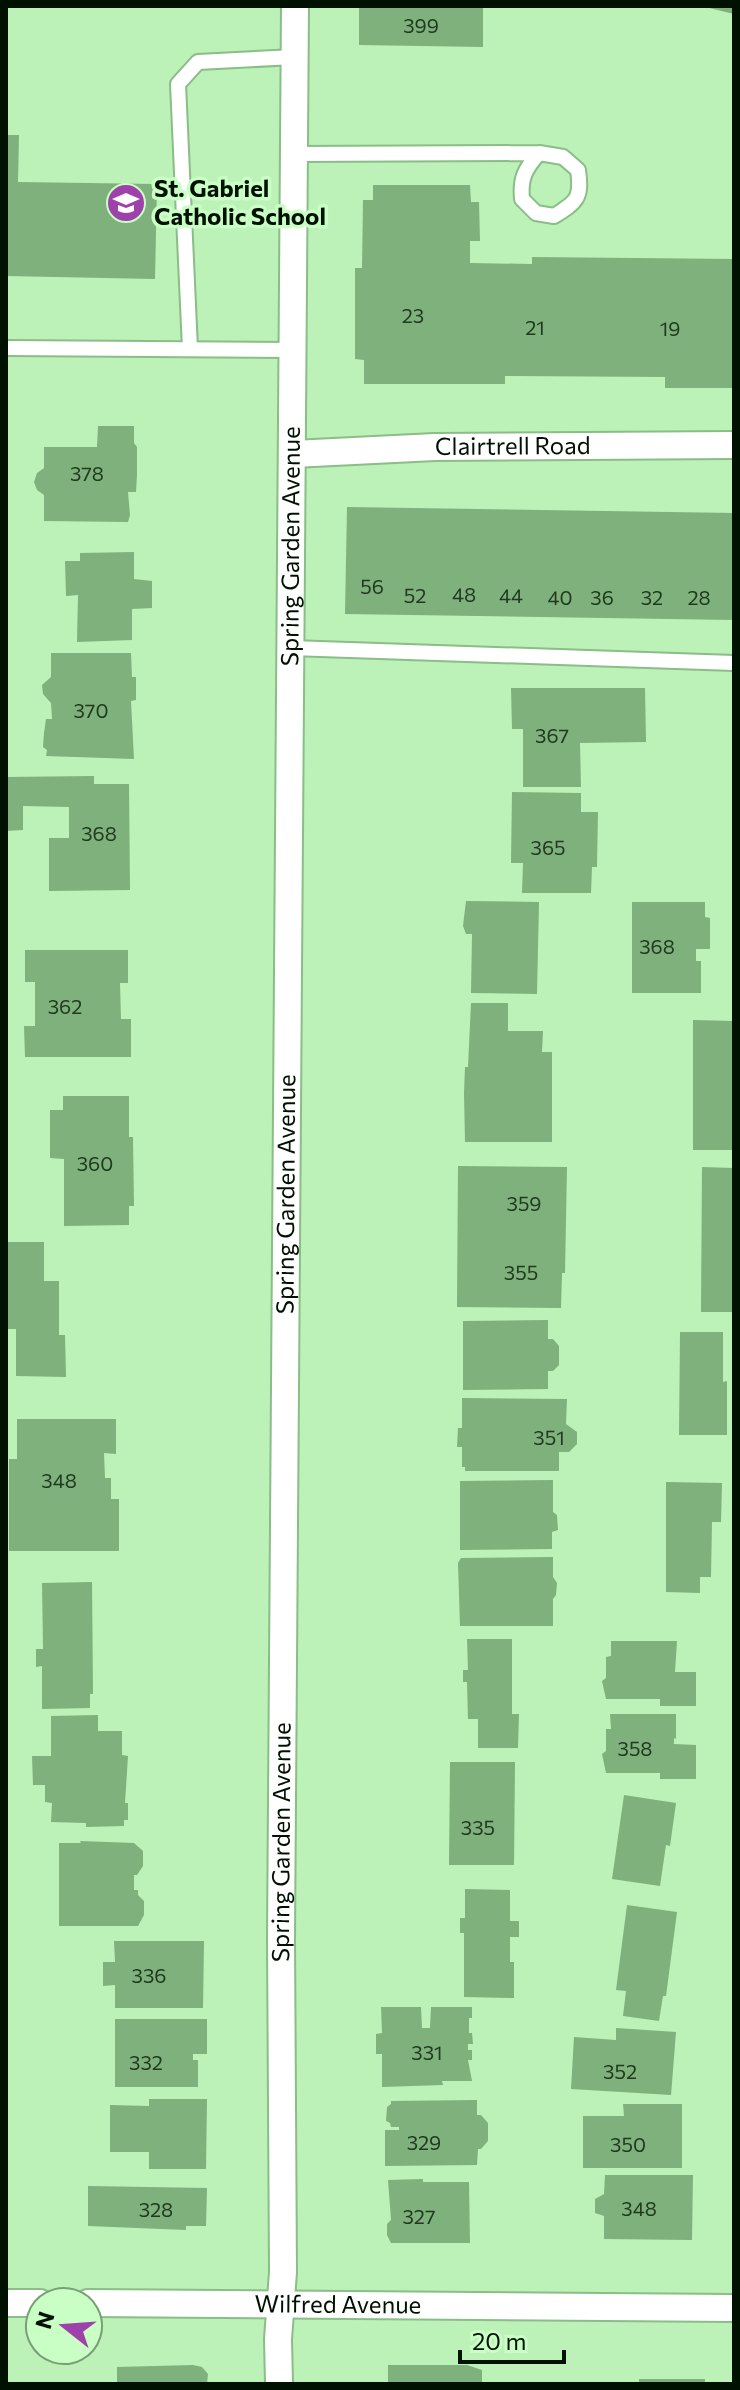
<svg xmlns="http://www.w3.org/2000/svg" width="740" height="2390" font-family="Commissioner,sans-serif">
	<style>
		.building { fill: #7eb17b }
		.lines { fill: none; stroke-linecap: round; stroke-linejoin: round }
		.lane-casing { stroke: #8abd87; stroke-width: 18 }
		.street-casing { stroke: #8abd87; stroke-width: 30 }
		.lane { stroke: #fff; stroke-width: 14 }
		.street { stroke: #fff; stroke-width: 26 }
		.labels { text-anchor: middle; stroke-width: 7; stroke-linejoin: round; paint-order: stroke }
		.number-label { font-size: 20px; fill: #203920 }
		.poi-label { font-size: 24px; font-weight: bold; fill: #011101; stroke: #c9fec5; text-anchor: start }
		.street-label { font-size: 24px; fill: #011101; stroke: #c9fec5 }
	</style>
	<rect width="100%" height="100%" fill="#bcf1b8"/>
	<g class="building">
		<polygon points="359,6 483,6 483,47 359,45"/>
		<polygon points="705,6 734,6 734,14 705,7"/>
		<polygon points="6,135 19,135 18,182 157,184 155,279 6,276"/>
		<polygon points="373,185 470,185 471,202 479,202 480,241 470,241 470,263 532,264 532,257 734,259 734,388 665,388 665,377 505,376 505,384 364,384 364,360 355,359 355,268 362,268 363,200 373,200"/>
		<polygon points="98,426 134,426 134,443 137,447 137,475 136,492 128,492 130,515 128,522 44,521 44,495 37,490 34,482 37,473 44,468 44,447 97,447"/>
		<polygon points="347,507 734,513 734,620 345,614"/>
		<polygon points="134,552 134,579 152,581 152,608 132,609 132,640 77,642 78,595 66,596 65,561 80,561 80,553"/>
		<polygon points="51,653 131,653 132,677 136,677 136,700 131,701 134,759 46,756 47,750 43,747 44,733 46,719 52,719 51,703 43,694 42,685 51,677"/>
		<polygon points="511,688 645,688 646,742 580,743 581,787 523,787 523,729 512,729"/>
		<polygon points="94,776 94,784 129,784 130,890 49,891 49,838 69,838 69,807 23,806 23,830 6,831 6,777"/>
		<polygon points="512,792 581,793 581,812 598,812 597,867 592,867 591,893 522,893 523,863 511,863"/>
		<polygon points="466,901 539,902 537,994 471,993 472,934 466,934 463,926"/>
		<polygon points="632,902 705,902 705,917 710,918 710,949 696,949 696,961 701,961 701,993 632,993"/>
		<polygon points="25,950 128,950 128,983 120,983 121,1019 131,1019 131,1057 25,1057 24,1026 35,1026 35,982 25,982"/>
		<polygon points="471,1003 508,1003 508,1031 543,1031 542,1052 552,1052 552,1142 465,1142 464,1093 465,1067 468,1067"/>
		<polygon points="693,1020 734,1021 734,1150 693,1150"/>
		<polygon points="63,1096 129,1096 129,1137 133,1137 134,1206 129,1206 129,1225 64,1226 64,1159 50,1158 50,1110 63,1110"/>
		<polygon points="458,1166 567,1167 565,1273 562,1273 561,1308 457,1307"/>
		<polygon points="702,1167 734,1168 734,1312 701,1312"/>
		<polygon points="6,1242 44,1242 44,1281 59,1281 59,1335 65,1335 66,1377 16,1376 16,1329 6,1329"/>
		<polygon points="548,1320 548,1339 553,1339 559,1346 559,1365 553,1371 548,1371 548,1389 463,1390 463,1321"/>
		<polygon points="680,1332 723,1332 723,1382 727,1381 727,1435 679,1435"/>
		<polygon points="462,1398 567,1399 566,1424 577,1432 577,1444 569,1452 559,1452 559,1471 465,1471 465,1467 462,1467 462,1447 457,1447 458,1428 462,1428"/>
		<polygon points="17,1419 116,1419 116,1454 104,1453 105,1478 111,1478 111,1499 119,1499 119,1551 9,1551 9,1459 17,1459"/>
		<polygon points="553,1480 553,1512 557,1515 558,1530 552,1532 552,1549 460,1550 460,1481"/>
		<polygon points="666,1482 722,1483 721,1522 712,1522 711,1577 700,1577 700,1593 666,1592"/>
		<polygon points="553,1557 553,1577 557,1583 556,1595 553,1599 553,1626 460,1626 458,1563 461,1558"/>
		<polygon points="92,1582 93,1694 90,1694 90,1708 42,1709 42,1666 36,1667 36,1649 43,1649 42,1583"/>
		<polygon points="467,1639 512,1639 512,1714 519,1714 518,1748 478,1748 478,1719 468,1719 467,1682 463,1682 463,1670 468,1670"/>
		<polygon points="611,1641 677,1641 675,1672 696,1672 696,1706 660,1706 660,1699 606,1699 602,1681 606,1678 606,1657 611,1656"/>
		<polygon points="610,1714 676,1714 676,1739 674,1738 674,1744 696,1745 696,1779 660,1779 660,1773 606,1773 602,1754 606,1751 606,1729 611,1729"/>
		<polygon points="98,1715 98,1731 122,1731 122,1755 128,1756 125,1803 128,1803 128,1820 124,1820 124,1826 86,1827 86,1823 51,1822 52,1803 45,1802 45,1785 33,1785 32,1756 51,1756 51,1716"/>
		<polygon points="450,1762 515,1762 514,1865 449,1865"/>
		<polygon points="624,1795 676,1803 670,1846 666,1845 660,1886 612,1879"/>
		<polygon points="80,1841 134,1843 143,1851 143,1866 137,1875 134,1875 134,1890 138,1890 138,1895 144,1901 144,1915 138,1926 59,1926 59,1843 81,1843"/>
		<polygon points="465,1889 510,1890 510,1921 519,1921 519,1937 510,1937 510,1962 514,1962 514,1998 464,1997 464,1933 460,1933 460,1918 465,1918"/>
		<polygon points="627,1905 677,1912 666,1996 663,1996 659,2021 623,2016 626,1991 616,1990"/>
		<polygon points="114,1941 204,1941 203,2008 115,2008 115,1985 103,1986 103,1962 115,1962"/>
		<polygon points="381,2007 421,2007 422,2028 430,2028 431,2007 472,2007 472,2018 469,2018 469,2033 472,2033 473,2044 468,2044 468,2050 472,2050 472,2060 468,2060 472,2081 442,2081 443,2085 382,2087 382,2054 376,2054 376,2034 382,2033"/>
		<polygon points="115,2019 207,2019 207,2054 193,2054 193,2060 198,2060 198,2087 115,2087"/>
		<polygon points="616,2028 676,2032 671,2095 571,2089 574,2037 616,2040"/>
		<polygon points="149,2099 207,2099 206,2169 149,2169 149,2152 110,2152 110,2105 149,2106"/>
		<polygon points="477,2100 477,2115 481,2115 488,2123 488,2141 481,2149 478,2149 477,2165 385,2166 385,2130 399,2130 399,2127 391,2127 390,2123 386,2121 387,2107 391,2104 391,2101"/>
		<polygon points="623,2104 682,2104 682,2168 583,2168 583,2116 624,2116"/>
		<polygon points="605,2175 693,2175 692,2240 604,2239 604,2216 595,2213 595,2199 604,2194"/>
		<polygon points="423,2179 423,2182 469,2182 470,2243 391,2243 387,2235 387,2224 391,2220 388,2180"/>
		<polygon points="88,2186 207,2188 206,2226 186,2226 186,2230 88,2226"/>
		<polygon points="193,2365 202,2367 208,2374 207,2384 117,2384 117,2367"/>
		<polygon points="388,2365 467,2365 482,2370 482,2384 388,2384"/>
		<rect x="639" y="2379" width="66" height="5"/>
	</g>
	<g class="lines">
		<g class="lane-casing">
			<g id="lane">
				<path d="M294,154L539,153L563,157L578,170C582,198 577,202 554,216L536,213L522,199C520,178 525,169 539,153"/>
				<polyline points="6,348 293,350"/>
				<polyline points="190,349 178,84 198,62 295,57"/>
				<polyline points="291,648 734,663"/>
			</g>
		</g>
		<g class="street-casing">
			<g id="street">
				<path id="s1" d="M293,454L435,447L734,445"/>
				<polyline points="6,2303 40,2303"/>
				<path id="s2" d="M88,2303L734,2308"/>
				<path id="s3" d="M279,2384L278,2339L283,2272L281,1938L295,6"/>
			</g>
		</g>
		<use href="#lane" class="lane"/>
		<use href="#street" class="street"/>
	</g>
	<defs>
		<g id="school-disc" transform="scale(2)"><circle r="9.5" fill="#9e41aa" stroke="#c9fec5"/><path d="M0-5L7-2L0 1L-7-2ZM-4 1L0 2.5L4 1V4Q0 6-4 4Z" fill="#fff"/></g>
	</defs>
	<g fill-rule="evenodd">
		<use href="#school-disc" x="126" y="203"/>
	</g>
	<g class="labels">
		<g class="number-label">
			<text x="421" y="33">399</text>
			<text x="413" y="323">23</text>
			<text x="535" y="335">21</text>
			<text x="670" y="336">19</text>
			<text x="87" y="481">378</text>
			<text x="372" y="594">56</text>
			<text x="464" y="602">48</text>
			<text x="415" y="603">52</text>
			<text x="511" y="603">44</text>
			<text x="560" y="605">40</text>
			<text x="602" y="605">36</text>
			<text x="652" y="605">32</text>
			<text x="699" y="605">28</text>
			<text x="91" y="718">370</text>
			<text x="552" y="743">367</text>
			<text x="99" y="841">368</text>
			<text x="548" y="855">365</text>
			<text x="657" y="954">368</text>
			<text x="65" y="1014">362</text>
			<text x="95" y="1171">360</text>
			<text x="524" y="1211">359</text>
			<text x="521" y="1280">355</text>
			<text x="549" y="1445">351</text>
			<text x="59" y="1488">348</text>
			<text x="635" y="1756">358</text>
			<text x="478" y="1835">335</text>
			<text x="149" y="1983">336</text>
			<text x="427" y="2060">331</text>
			<text x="146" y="2070">332</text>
			<text x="620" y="2079">352</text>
			<text x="424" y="2150">329</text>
			<text x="628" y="2152">350</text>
			<text x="639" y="2216">348</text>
			<text x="156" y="2217">328</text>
			<text x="419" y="2224">327</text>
		</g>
		<g class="poi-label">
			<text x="154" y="197">St. Gabriel<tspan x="154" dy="28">Catholic School</tspan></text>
		</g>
		<g class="street-label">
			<text dy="8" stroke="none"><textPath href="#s1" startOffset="220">Clairtrell Road</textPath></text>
			<text dy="8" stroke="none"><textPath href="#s3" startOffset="1838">Spring Garden Avenue</textPath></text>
			<text dy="8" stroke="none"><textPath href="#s3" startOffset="1190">Spring Garden Avenue</textPath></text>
			<text dy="8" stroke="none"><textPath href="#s3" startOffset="542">Spring Garden Avenue</textPath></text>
			<text dy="8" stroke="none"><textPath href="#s2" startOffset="250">Wilfred Avenue</textPath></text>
		</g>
	</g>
	<rect width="740" height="2390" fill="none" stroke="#011101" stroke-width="16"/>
	<g transform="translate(64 2326) rotate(287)"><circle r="38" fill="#c9fec5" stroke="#799f77" stroke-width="2"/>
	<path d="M0-6L14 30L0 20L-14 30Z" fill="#9e41aa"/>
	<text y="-12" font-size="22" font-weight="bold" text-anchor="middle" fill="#011101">N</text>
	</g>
	<path d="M460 2350v12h104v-12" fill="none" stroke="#011101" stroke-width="4"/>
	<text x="472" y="2350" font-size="24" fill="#011101" stroke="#c9fec5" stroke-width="6" paint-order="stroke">20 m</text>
</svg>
